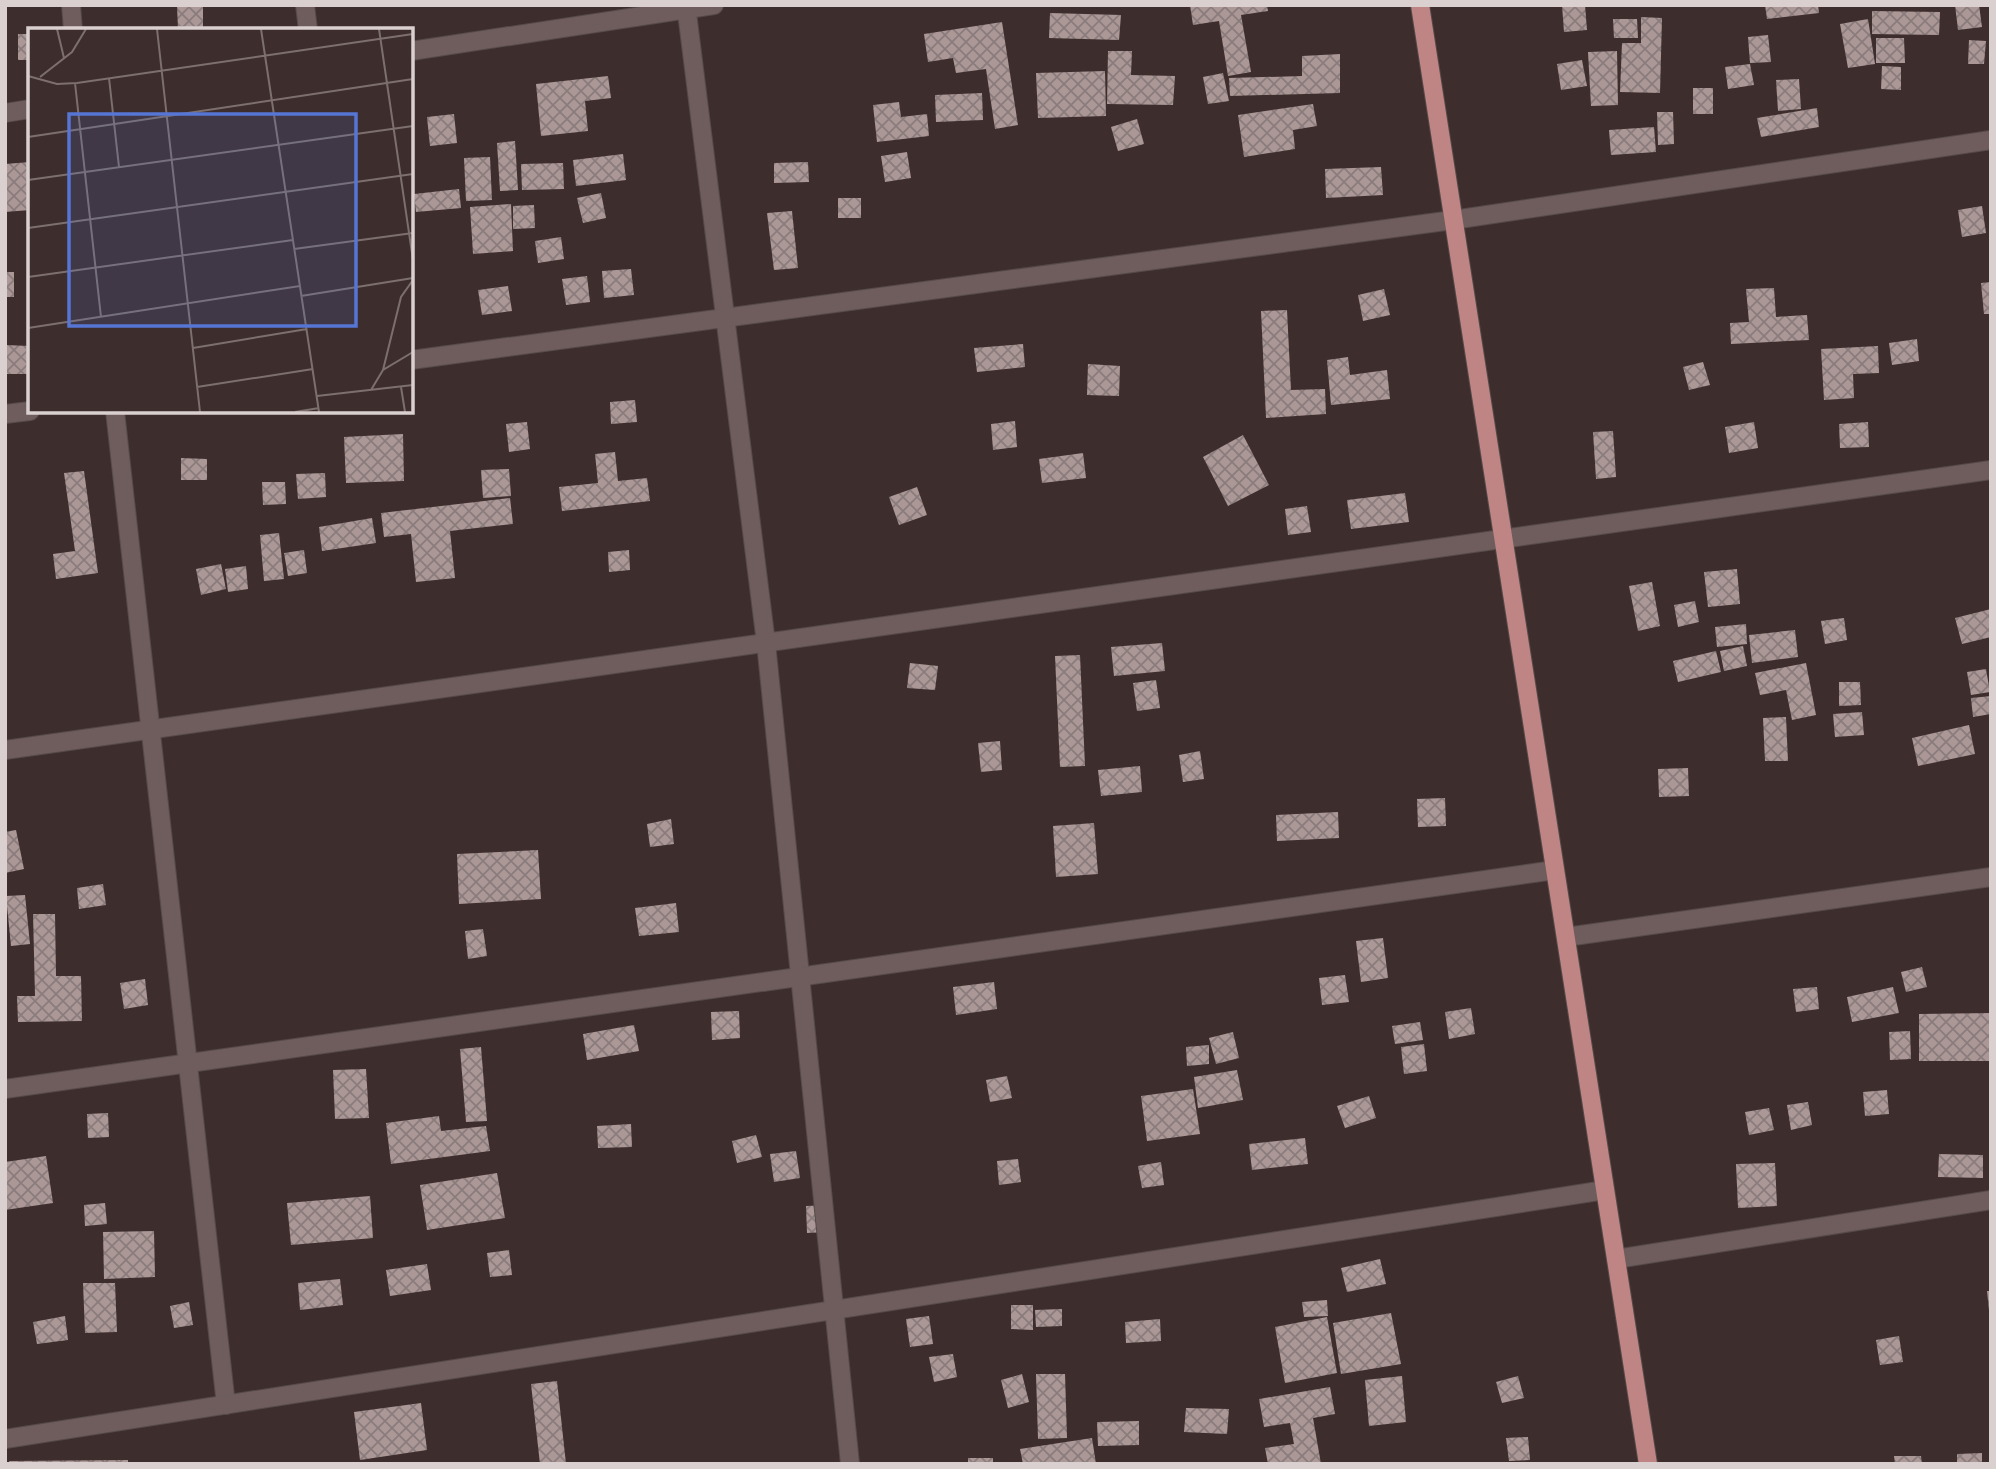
<svg xmlns="http://www.w3.org/2000/svg" width="1996" height="1469" font-family="'Noto Sans',sans-serif">
	<style>
		.building { fill: url(#building-cross-hatch) }
		.lines { fill: none; stroke-linecap: round; stroke-linejoin: round }
		.minor-casing { stroke: #564a49; stroke-width: 20 }
		.major-casing { stroke: #564a49; stroke-width: 20 }
		.minor { stroke: #6e5d5c; stroke-width: 18 }
		.major { stroke: #bf8584; stroke-width: 18 }
		.inset-road { fill: none; stroke: #7c6f6e; stroke-width: 2 }
		.view { fill: #5675d5; fill-opacity: 0.15; stroke: #5675d5; stroke-width: 3.5 }
		.inset-edge { fill: none; stroke: #dad0cf; stroke-width: 3.5 }
	</style>
	<defs>
		<pattern id="building-cross-hatch" width="8" height="8" patternUnits="userSpaceOnUse" patternTransform="scale(1.75)"><rect width="8" height="8" fill="#aa9796"/><path d="M0 0l8 8M0 8l8-8" fill="none" stroke="#8a7c7c"/></pattern>
	</defs>
	<rect width="100%" height="100%" fill="#3d2e2d"/>
	<g class="building">
		<polygon points="177,5 203,5 203,30 178,30"/>
		<polygon points="1190,5 1267,5 1268,11 1241,15 1251,72 1228,76 1219,21 1193,25"/>
		<polygon points="1562,5 1585,5 1587,30 1564,32"/>
		<polygon points="1765,5 1818,5 1819,13 1767,19"/>
		<polygon points="1955,5 1979,5 1982,27 1958,30"/>
		<polygon points="1872,11 1940,12 1939,35 1872,34"/>
		<polygon points="1050,13 1121,15 1119,40 1049,38"/>
		<polygon points="1641,17 1662,18 1660,93 1620,92 1622,43 1641,43"/>
		<polygon points="1613,19 1637,19 1638,38 1614,38"/>
		<polygon points="1868,19 1875,64 1848,68 1840,24"/>
		<polygon points="1002,22 1018,125 995,129 986,69 956,73 953,58 928,62 924,34"/>
		<rect x="18" y="34" width="12" height="26"/>
		<polygon points="1768,35 1771,62 1750,63 1748,37"/>
		<polygon points="1876,38 1904,38 1905,63 1876,63"/>
		<polygon points="1969,40 1986,41 1984,64 1968,64"/>
		<polygon points="1108,51 1132,51 1131,75 1175,76 1173,105 1107,104"/>
		<polygon points="1617,51 1618,105 1591,106 1588,52"/>
		<polygon points="1340,54 1340,93 1230,96 1229,78 1302,76 1302,56"/>
		<polygon points="1582,60 1587,86 1561,90 1557,64"/>
		<polygon points="1750,64 1754,85 1728,89 1725,67"/>
		<polygon points="1882,66 1901,67 1901,90 1881,89"/>
		<polygon points="1105,71 1106,116 1038,118 1036,73"/>
		<polygon points="1223,73 1229,101 1208,104 1203,77"/>
		<polygon points="608,76 611,98 585,101 588,131 541,136 536,84"/>
		<polygon points="1799,79 1801,109 1778,111 1776,80"/>
		<rect x="1693" y="88" width="20" height="26"/>
		<polygon points="982,93 983,120 936,122 935,95"/>
		<polygon points="899,102 901,117 927,114 929,136 877,142 873,105"/>
		<polygon points="1313,104 1317,126 1293,130 1295,149 1244,157 1238,115"/>
		<polygon points="1817,108 1819,127 1761,137 1757,118"/>
		<polygon points="1657,112 1673,112 1674,144 1658,145"/>
		<polygon points="454,114 457,143 430,146 427,117"/>
		<polygon points="1137,119 1144,144 1118,151 1111,127"/>
		<polygon points="1654,127 1656,152 1611,155 1609,130"/>
		<polygon points="515,141 518,190 500,191 497,143"/>
		<polygon points="907,152 911,178 885,182 881,156"/>
		<polygon points="623,154 626,180 576,186 573,160"/>
		<polygon points="490,157 492,200 466,201 464,158"/>
		<polygon points="30,162 30,210 5,212 5,164"/>
		<polygon points="808,162 809,182 774,183 774,163"/>
		<polygon points="563,163 564,189 522,190 521,164"/>
		<polygon points="1381,167 1383,195 1326,198 1325,169"/>
		<polygon points="459,189 461,208 416,212 414,194"/>
		<polygon points="601,193 606,218 583,223 577,198"/>
		<rect x="838" y="198" width="23" height="20"/>
		<polygon points="511,204 513,251 473,254 470,207"/>
		<polygon points="534,205 535,228 513,229 513,206"/>
		<polygon points="1982,206 1986,233 1962,237 1958,210"/>
		<polygon points="792,211 798,268 774,270 767,213"/>
		<polygon points="561,237 564,259 538,263 535,241"/>
		<polygon points="631,269 634,295 604,298 602,271"/>
		<rect x="5" y="272" width="9" height="25"/>
		<polygon points="587,276 590,302 566,305 562,279"/>
		<polygon points="1991,282 1991,314 1984,314 1981,283"/>
		<polygon points="508,286 512,311 482,315 478,290"/>
		<polygon points="1774,288 1776,317 1807,315 1809,340 1731,344 1730,323 1749,322 1746,289"/>
		<polygon points="1384,289 1390,315 1363,321 1358,295"/>
		<polygon points="1287,310 1291,390 1325,389 1326,414 1266,418 1261,311"/>
		<polygon points="1917,339 1919,361 1892,365 1889,343"/>
		<polygon points="1023,344 1025,367 977,372 974,348"/>
		<polygon points="5,345 30,346 30,374 5,374"/>
		<polygon points="1878,346 1879,373 1853,374 1854,398 1824,400 1821,349"/>
		<polygon points="1348,357 1350,375 1387,370 1390,399 1331,405 1327,360"/>
		<polygon points="1703,362 1710,385 1689,390 1683,367"/>
		<polygon points="1088,364 1120,366 1119,396 1087,395"/>
		<polygon points="635,400 637,422 611,424 610,402"/>
		<polygon points="1015,421 1017,447 993,450 991,424"/>
		<polygon points="527,422 530,449 509,452 506,424"/>
		<polygon points="1754,422 1758,448 1729,453 1725,427"/>
		<polygon points="1868,422 1869,447 1840,448 1839,424"/>
		<polygon points="1613,431 1616,477 1596,479 1593,432"/>
		<polygon points="403,434 404,481 346,483 344,437"/>
		<polygon points="1243,435 1269,485 1228,506 1203,457"/>
		<polygon points="615,452 618,481 647,478 650,501 562,511 559,487 598,483 595,454"/>
		<polygon points="1083,453 1086,478 1042,483 1039,459"/>
		<polygon points="181,458 207,459 207,480 181,480"/>
		<polygon points="509,469 511,496 483,498 481,470"/>
		<polygon points="84,471 98,573 56,579 53,554 75,551 64,473"/>
		<polygon points="325,473 326,497 298,499 296,474"/>
		<polygon points="262,482 285,482 286,504 263,505"/>
		<polygon points="917,487 927,515 899,525 889,497"/>
		<polygon points="1405,493 1409,522 1351,529 1347,500"/>
		<polygon points="510,498 513,524 450,531 455,578 416,582 411,534 384,537 381,513"/>
		<polygon points="1307,506 1311,532 1288,535 1285,509"/>
		<polygon points="372,518 376,543 322,551 319,527"/>
		<polygon points="279,533 284,579 264,581 260,535"/>
		<polygon points="304,550 307,573 288,576 284,553"/>
		<polygon points="629,550 630,570 609,572 608,552"/>
		<polygon points="221,564 226,589 201,595 196,569"/>
		<polygon points="246,566 248,589 228,592 225,569"/>
		<polygon points="1737,569 1740,604 1708,607 1704,572"/>
		<polygon points="1652,582 1660,626 1638,631 1629,586"/>
		<polygon points="1695,601 1699,622 1678,627 1674,605"/>
		<polygon points="1991,609 1991,637 1962,644 1955,618"/>
		<polygon points="1844,618 1847,640 1825,644 1821,621"/>
		<polygon points="1746,624 1747,644 1717,647 1715,627"/>
		<polygon points="1795,630 1798,657 1752,663 1749,635"/>
		<polygon points="1162,643 1165,671 1114,676 1111,647"/>
		<polygon points="1743,646 1747,666 1724,671 1720,651"/>
		<polygon points="1716,651 1721,672 1678,682 1673,661"/>
		<polygon points="1080,655 1085,766 1060,767 1055,656"/>
		<polygon points="910,663 938,666 935,690 907,688"/>
		<polygon points="1806,663 1816,715 1792,720 1786,690 1760,695 1755,673"/>
		<polygon points="1986,669 1990,692 1971,695 1967,672"/>
		<polygon points="1156,680 1160,708 1137,711 1133,683"/>
		<polygon points="1839,682 1860,682 1861,705 1839,706"/>
		<polygon points="1991,696 1991,714 1973,717 1971,698"/>
		<polygon points="1862,712 1864,735 1835,737 1833,714"/>
		<polygon points="1786,717 1788,761 1765,761 1763,718"/>
		<polygon points="1969,725 1975,754 1918,766 1912,738"/>
		<polygon points="1000,741 1002,770 981,772 978,743"/>
		<polygon points="1200,751 1204,779 1183,782 1179,755"/>
		<polygon points="1140,766 1142,792 1101,796 1098,770"/>
		<polygon points="1688,768 1689,796 1659,797 1658,769"/>
		<polygon points="1445,798 1446,826 1418,827 1417,799"/>
		<polygon points="1338,812 1339,838 1277,841 1276,815"/>
		<polygon points="671,819 674,844 650,847 647,824"/>
		<polygon points="1094,823 1098,874 1056,877 1053,826"/>
		<polygon points="16,830 24,869 5,873 5,832"/>
		<polygon points="538,850 541,899 459,904 457,854"/>
		<polygon points="103,884 106,905 79,909 77,888"/>
		<polygon points="25,895 30,944 11,946 6,896"/>
		<polygon points="676,903 679,932 639,936 635,908"/>
		<polygon points="33,914 55,914 56,976 81,976 82,1021 18,1022 17,996 35,996"/>
		<polygon points="483,929 487,956 468,959 465,931"/>
		<polygon points="1383,938 1388,978 1361,982 1356,941"/>
		<polygon points="1922,967 1927,987 1906,992 1901,972"/>
		<polygon points="1345,975 1349,1002 1322,1005 1319,978"/>
		<polygon points="145,979 148,1005 124,1009 120,983"/>
		<polygon points="994,982 997,1009 956,1015 953,987"/>
		<polygon points="1817,987 1819,1009 1796,1012 1793,989"/>
		<polygon points="1893,987 1899,1013 1852,1022 1847,997"/>
		<polygon points="1471,1008 1475,1034 1449,1039 1445,1012"/>
		<polygon points="739,1011 740,1038 712,1040 711,1012"/>
		<polygon points="1990,1013 1991,1061 1919,1061 1919,1014"/>
		<polygon points="1420,1022 1423,1040 1395,1044 1392,1026"/>
		<polygon points="634,1025 639,1051 587,1060 583,1034"/>
		<polygon points="1910,1031 1911,1059 1890,1060 1889,1032"/>
		<polygon points="1233,1032 1239,1058 1216,1064 1209,1038"/>
		<polygon points="1424,1044 1427,1071 1404,1074 1401,1047"/>
		<polygon points="1209,1045 1209,1064 1187,1066 1186,1047"/>
		<polygon points="481,1047 487,1121 466,1122 460,1049"/>
		<polygon points="366,1069 369,1118 335,1119 333,1070"/>
		<polygon points="1237,1070 1243,1100 1198,1108 1194,1077"/>
		<polygon points="1007,1076 1012,1098 990,1102 986,1080"/>
		<polygon points="1193,1089 1200,1134 1147,1141 1141,1096"/>
		<polygon points="1887,1090 1889,1114 1865,1116 1863,1092"/>
		<polygon points="1369,1096 1376,1118 1345,1128 1337,1106"/>
		<polygon points="1808,1102 1812,1125 1791,1130 1787,1105"/>
		<polygon points="1769,1108 1774,1130 1749,1135 1745,1112"/>
		<polygon points="108,1113 109,1137 88,1138 87,1114"/>
		<polygon points="439,1116 441,1131 486,1126 490,1151 391,1164 386,1123"/>
		<polygon points="631,1124 632,1147 598,1148 597,1126"/>
		<polygon points="756,1135 762,1157 737,1163 732,1141"/>
		<polygon points="1305,1138 1308,1164 1252,1170 1249,1144"/>
		<polygon points="796,1151 800,1178 774,1182 770,1154"/>
		<polygon points="1939,1154 1983,1155 1983,1178 1938,1177"/>
		<polygon points="46,1156 53,1203 5,1210 5,1162"/>
		<polygon points="1018,1159 1021,1182 999,1185 997,1161"/>
		<polygon points="1161,1162 1164,1185 1142,1188 1138,1166"/>
		<polygon points="1775,1163 1777,1206 1738,1208 1736,1164"/>
		<polygon points="497,1173 505,1218 427,1230 420,1185"/>
		<polygon points="370,1196 373,1238 291,1245 287,1203"/>
		<polygon points="105,1203 107,1224 85,1226 84,1205"/>
		<polygon points="827,1205 828,1232 807,1233 806,1206"/>
		<polygon points="154,1231 155,1277 104,1279 103,1232"/>
		<polygon points="509,1250 512,1275 490,1277 487,1253"/>
		<polygon points="1380,1259 1386,1284 1347,1292 1341,1268"/>
		<polygon points="427,1264 431,1290 390,1296 386,1270"/>
		<polygon points="340,1279 343,1305 300,1310 298,1283"/>
		<polygon points="83,1283 115,1283 117,1332 85,1333"/>
		<polygon points="1987,1291 1991,1291 1991,1309 1989,1310"/>
		<polygon points="1327,1300 1328,1316 1304,1317 1302,1302"/>
		<polygon points="189,1302 193,1325 174,1328 170,1306"/>
		<polygon points="1011,1305 1033,1305 1033,1330 1011,1329"/>
		<polygon points="1062,1309 1062,1326 1036,1327 1035,1310"/>
		<polygon points="1391,1313 1401,1364 1341,1374 1333,1323"/>
		<polygon points="65,1316 68,1340 37,1344 33,1322"/>
		<polygon points="929,1316 933,1344 910,1347 906,1319"/>
		<polygon points="1327,1317 1337,1373 1285,1383 1275,1327"/>
		<polygon points="1160,1319 1161,1341 1126,1343 1125,1322"/>
		<polygon points="1899,1336 1903,1362 1880,1365 1876,1340"/>
		<polygon points="953,1354 957,1377 934,1382 929,1357"/>
		<polygon points="1022,1374 1029,1402 1008,1408 1001,1380"/>
		<polygon points="1036,1374 1065,1374 1067,1438 1038,1439"/>
		<polygon points="1402,1376 1406,1422 1369,1426 1365,1380"/>
		<polygon points="1518,1376 1524,1398 1502,1403 1496,1382"/>
		<polygon points="557,1381 566,1464 540,1464 531,1384"/>
		<polygon points="1330,1387 1335,1414 1313,1418 1321,1464 1268,1464 1265,1448 1294,1444 1290,1423 1264,1427 1259,1399"/>
		<polygon points="421,1403 427,1450 360,1460 354,1412"/>
		<polygon points="1186,1408 1229,1409 1227,1434 1184,1432"/>
		<polygon points="1139,1421 1139,1445 1098,1446 1097,1422"/>
		<polygon points="1528,1437 1530,1460 1509,1461 1506,1438"/>
		<polygon points="1092,1438 1096,1464 1023,1464 1020,1449"/>
		<polygon points="1982,1453 1982,1464 1957,1464 1957,1454"/>
		<polygon points="1894,1456 1921,1456 1922,1464 1895,1464"/>
		<rect x="968" y="1458" width="25" height="6"/>
		<polygon points="128,1460 128,1464 9,1464 9,1461"/>
	</g>
	<g class="lines">
		<g class="minor-casing">
			<g id="minor">
				<polyline points="71,5 73,30"/>
				<polyline points="305,5 308,30"/>
				<polyline points="686,5 766,643 850,1464"/>
				<polyline points="411,51 714,5"/>
				<polyline points="5,113 30,109"/>
				<polyline points="411,360 1453,220 1991,140"/>
				<polyline points="115,411 226,1405"/>
				<polyline points="5,414 30,411"/>
				<polyline points="5,750 1991,470"/>
				<polyline points="1566,937 1991,877"/>
				<polyline points="5,1089 1555,870"/>
				<polyline points="1616,1259 1991,1200"/>
				<polyline points="5,1439 1605,1190"/>
			</g>
		</g>
		<g class="major-casing">
			<polyline id="major" points="1420,5 1648,1464"/>
		</g>
		<use href="#minor" class="minor"/>
		<use href="#major" class="major"/>
	</g>
	<g transform="translate(28 28)">
		<rect width="385" height="385" fill="#3d2e2d"/>
		<path class="inset-road" d="M29,1L36,30M129,1L172,384M233,1L291,384M351,1L385,232M0,48L29,56L49,55L385,6M12,49L44,24L58,1M81,50L91,139M47,55L73,289M0,109L385,51M0,152L385,98M0,200L385,146M266,221L385,205M0,249L265,212M273,268L385,250M0,300L272,258M165,320L279,301M355,342L373,269L385,252M169,359L285,341M373,359L377,384M343,362L355,342L385,324M289,368L385,357M267,384L291,380"/>
		<path class="view" d="M41,86H328V298H41Z"/>
		<rect width="385" height="385" class="inset-edge"/>
	</g>
	<rect width="1996" height="1469" fill="none" stroke="#dad0cf" stroke-width="14"/>
</svg>
